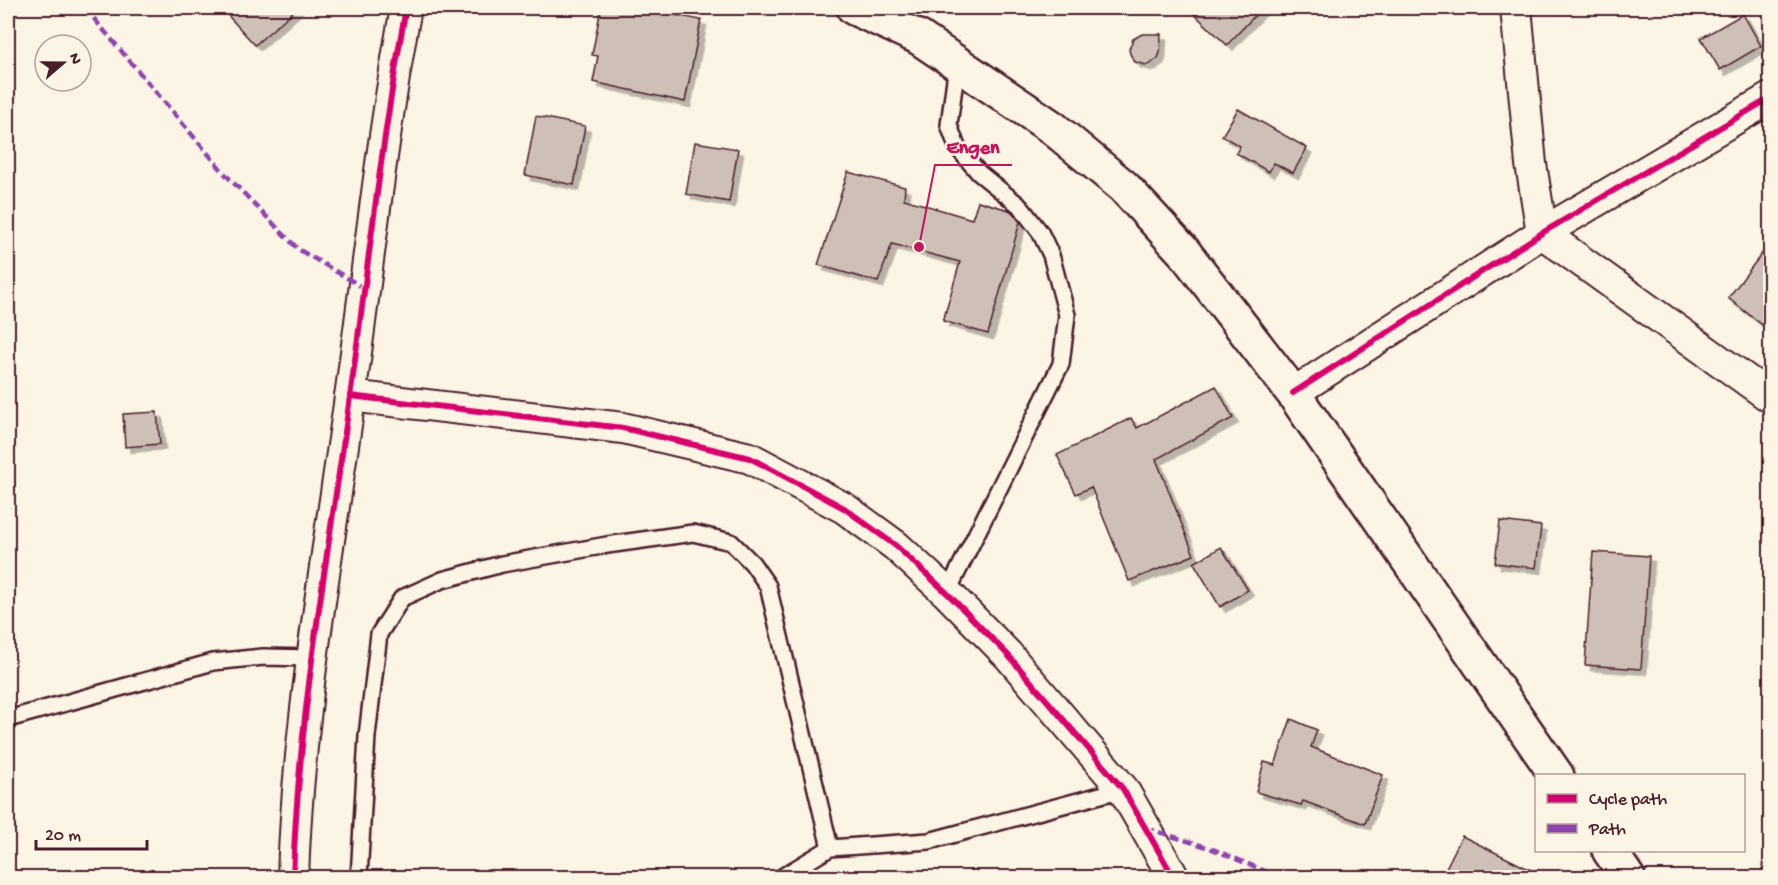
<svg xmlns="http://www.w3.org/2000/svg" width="1778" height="885" font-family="'Gochi Hand',sans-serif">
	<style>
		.building { fill: #cfc0b7; stroke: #4a1f2b; stroke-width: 1.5; filter: url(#shadow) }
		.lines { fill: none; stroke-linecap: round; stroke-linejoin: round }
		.lane-casing { stroke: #4a1f2b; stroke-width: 20 }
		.street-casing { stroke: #4a1f2b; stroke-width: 34 }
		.primary-casing { stroke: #4a1f2b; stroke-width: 38 }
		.lane { stroke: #fcf5e5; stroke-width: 15 }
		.street { stroke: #fcf5e5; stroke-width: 30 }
		.primary { stroke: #fcf5e5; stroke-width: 33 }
		.quiet { stroke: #8e44ad; stroke-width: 4.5; stroke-dasharray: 9 4.5; stroke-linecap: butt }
		.cycleway-casing { stroke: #fcf5e5; stroke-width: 10 }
		.cycleway { stroke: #d6006c; stroke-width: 6 }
		.leader { fill: none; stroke: #c2185b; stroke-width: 2 }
		.callout-dot { fill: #c2185b; stroke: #fcf5e5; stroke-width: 2 }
		.callout-label { font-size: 20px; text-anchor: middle; font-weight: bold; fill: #c2185b; stroke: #fcf5e5; stroke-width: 5; stroke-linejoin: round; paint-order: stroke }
	</style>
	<defs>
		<filter id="shadow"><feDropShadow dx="5.5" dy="5.5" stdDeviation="0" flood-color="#0004"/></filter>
	</defs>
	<rect width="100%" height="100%" fill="#fcf5e5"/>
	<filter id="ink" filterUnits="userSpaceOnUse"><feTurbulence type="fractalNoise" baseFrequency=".0167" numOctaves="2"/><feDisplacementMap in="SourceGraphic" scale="12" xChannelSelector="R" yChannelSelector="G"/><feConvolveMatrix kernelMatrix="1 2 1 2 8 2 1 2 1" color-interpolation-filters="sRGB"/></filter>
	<g filter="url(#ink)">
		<g class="building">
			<polygon points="221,8 297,8 255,45"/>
			<polygon points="601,8 639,8 701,20 685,102 593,82 598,56 592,55"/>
			<polygon points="1188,8 1262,8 1227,45"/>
			<polygon points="1743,14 1761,46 1720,70 1701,38"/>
			<polygon points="1142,34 1161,34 1160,53 1158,58 1150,64 1146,65 1135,62 1130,54 1129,49 1133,39"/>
			<polygon points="1238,109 1307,148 1293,173 1274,163 1269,172 1236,153 1240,146 1222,136"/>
			<polygon points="536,116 585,126 574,185 525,175"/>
			<polygon points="695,142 738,149 729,202 686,194"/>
			<polygon points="848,172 905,187 904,199 972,219 978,201 1009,210 1013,213 1020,222 988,334 943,321 960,262 892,244 878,282 818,265"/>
			<polygon points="1770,243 1770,331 1728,298"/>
			<polygon points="1216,386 1233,418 1156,459 1194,555 1129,581 1091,487 1076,494 1057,455 1131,418 1137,428"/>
			<polygon points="157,412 160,444 125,447 123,414"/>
			<polygon points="1500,521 1541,526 1536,568 1495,563"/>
			<polygon points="1221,547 1248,590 1220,607 1194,563"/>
			<polygon points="1593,552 1649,556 1641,669 1585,665"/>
			<polygon points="1291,719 1317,730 1311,747 1383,775 1365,824 1303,801 1301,805 1256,792 1264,762 1275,765"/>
			<polygon points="1462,836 1547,878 1441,878"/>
		</g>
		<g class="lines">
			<g class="lane-casing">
				<g id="lane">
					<polyline points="947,593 1061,364 1067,315 1051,255 1040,232 1020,206 979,173 957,147 949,125 957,64"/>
					<polyline points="8,719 213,662 263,657 312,658"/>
					<polyline points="359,878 367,736 379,634 402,598 442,580 502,564 607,545 693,533 731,542 752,563 768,586 830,848"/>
					<polyline points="780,878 830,848 929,841 1123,789"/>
				</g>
			</g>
			<g class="street-casing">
				<g id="street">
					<polyline points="1516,8 1531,164 1542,233 1770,397"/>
					<polyline points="1293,393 1542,233 1770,98"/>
					<polyline points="350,396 623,428 750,458 844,508 896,546 947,593 1008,655 1123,789 1174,878"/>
					<path d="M293,878C298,716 328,556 350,397C368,267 382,137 406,8"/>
				</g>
			</g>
			<g class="primary-casing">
				<g id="primary">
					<polyline points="854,8 918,37 1053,128 1124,187 1184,252 1293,393 1557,776"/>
					<polyline points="1609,850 1628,878"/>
				</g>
			</g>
			<use href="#lane" class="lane"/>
			<use href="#street" class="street"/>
			<use href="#primary" class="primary"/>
			<g class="quiet">
				<polyline points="85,8 226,175 298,249 364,288"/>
				<polyline points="1146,828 1210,848 1281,878"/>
			</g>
			<g class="cycleway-casing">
				<g id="cycleway">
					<polyline points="1293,393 1542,233 1770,98"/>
					<polyline points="350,396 623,428 750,458 844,508 896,546 947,593 1008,655 1123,789 1174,878"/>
					<path d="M293,878C298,716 328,556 350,397C368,267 382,137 406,8"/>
				</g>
			</g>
			<use href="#cycleway" class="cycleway"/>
		</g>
	</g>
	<path class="leader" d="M919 247L935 165H1012"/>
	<circle class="callout-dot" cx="919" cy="247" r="6"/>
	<g class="callout-label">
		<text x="973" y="153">Engen</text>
	</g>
	<rect width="1778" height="885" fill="none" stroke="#fcf5e5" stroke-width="30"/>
	<rect x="15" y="15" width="1748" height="855" fill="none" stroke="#4a1f2b" stroke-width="2" filter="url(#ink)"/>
	<rect x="1535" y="774" width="210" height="78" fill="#fcf5e5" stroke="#b59f9b" stroke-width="1.5"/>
	<rect x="1547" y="794" width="30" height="9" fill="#d6006c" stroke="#b59f9b" stroke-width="1.5"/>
	<text x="1589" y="804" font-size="18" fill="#4a1f2b">Cycle path</text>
	<rect x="1547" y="824" width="30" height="9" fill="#8e44ad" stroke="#b59f9b" stroke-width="1.5"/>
	<text x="1589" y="834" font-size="18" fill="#4a1f2b">Path</text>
	<g transform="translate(63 63) rotate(70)"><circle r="28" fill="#fcf5e5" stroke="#b59f9b" stroke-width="1.5"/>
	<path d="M0-4.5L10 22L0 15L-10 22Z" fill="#4a1f2b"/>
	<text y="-9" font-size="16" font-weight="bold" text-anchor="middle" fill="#4a1f2b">N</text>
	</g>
	<path d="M36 840v9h111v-9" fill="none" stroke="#4a1f2b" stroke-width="3"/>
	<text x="45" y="840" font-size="18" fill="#4a1f2b" stroke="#fcf5e5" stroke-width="4.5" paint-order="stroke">20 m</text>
</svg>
